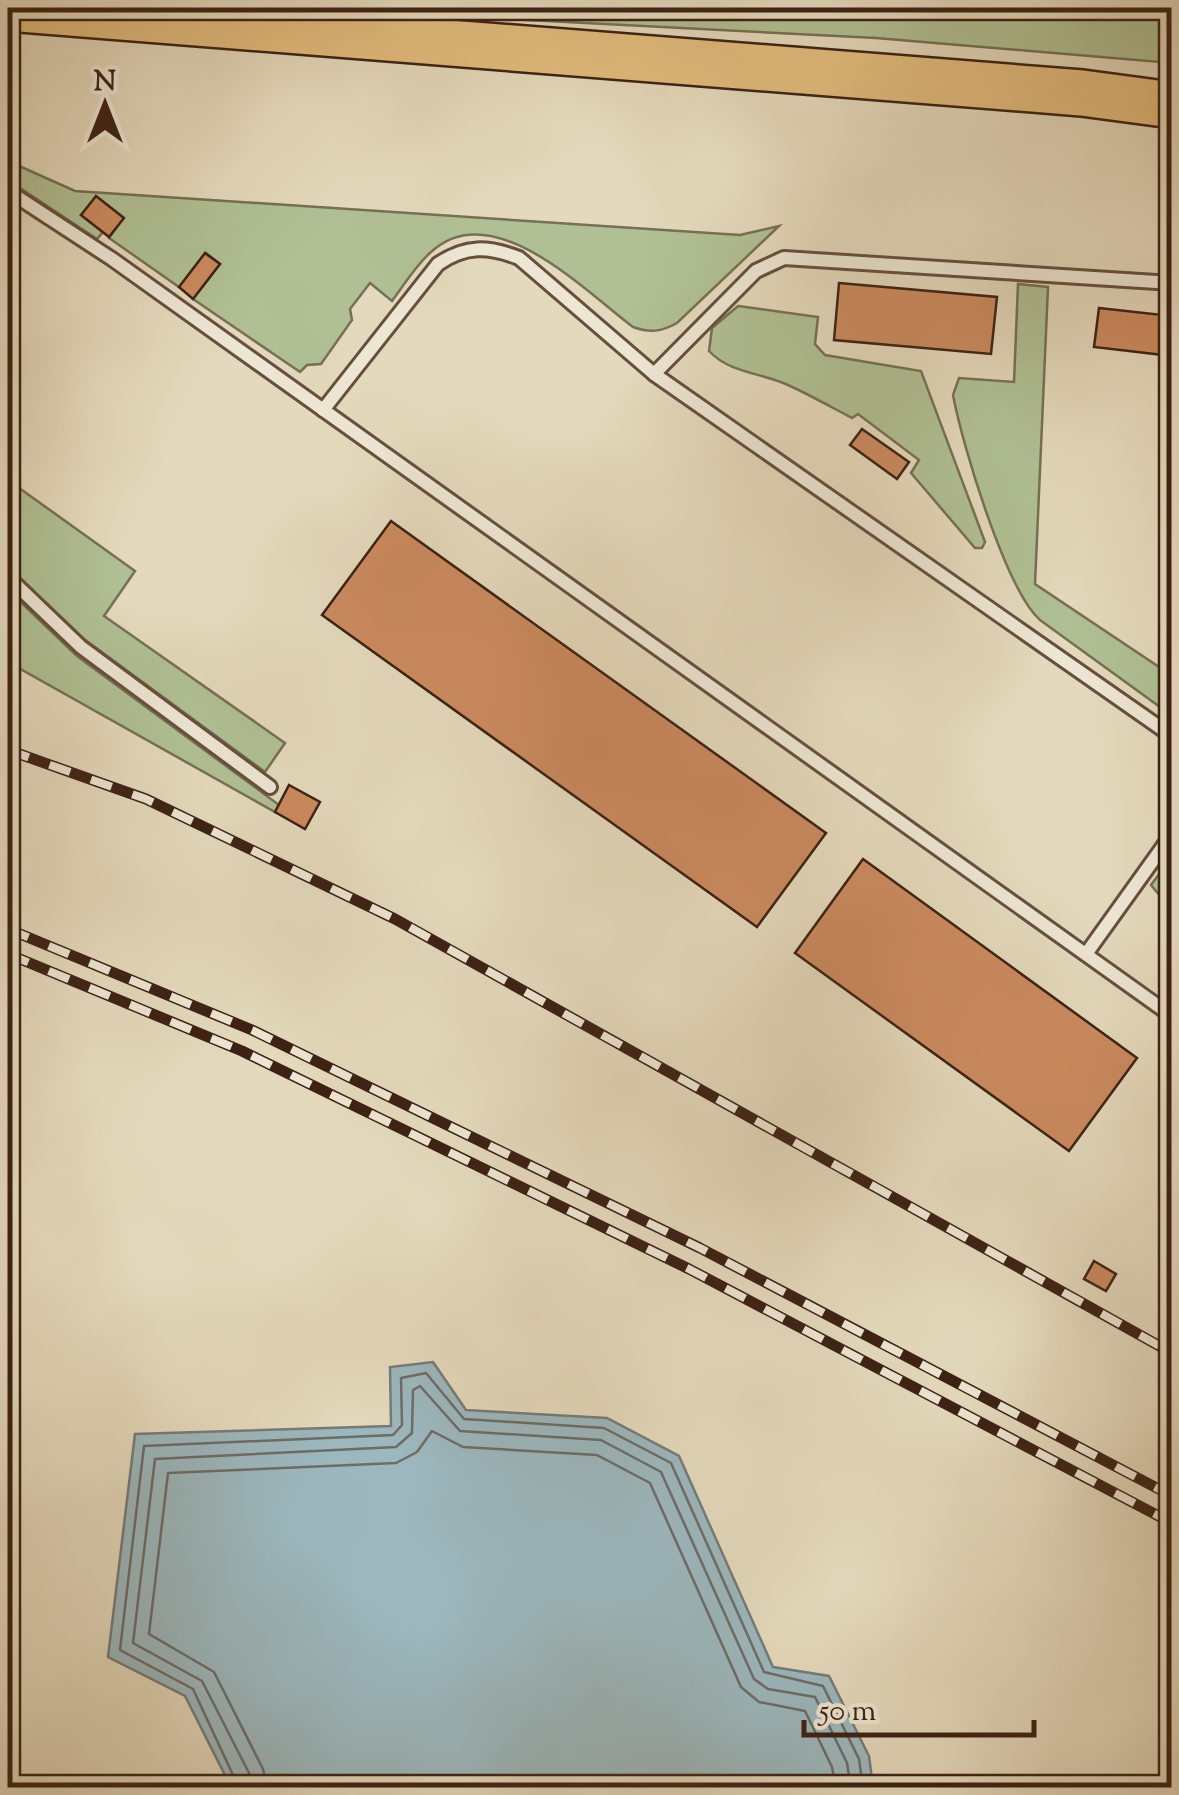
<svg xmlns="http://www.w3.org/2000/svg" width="1179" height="1795" font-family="'Sorts Mill Goudy',serif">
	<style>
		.green { fill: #b0c094; stroke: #767054; stroke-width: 2.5 }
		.water { fill: #9cb7bd; stroke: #767b79; stroke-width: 2.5 }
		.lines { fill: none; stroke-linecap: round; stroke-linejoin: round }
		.shore { stroke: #6c6c68; stroke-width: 2.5 }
		.building { fill: #cb8a5f; stroke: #3c2114; stroke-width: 2.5 }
		.service-casing { stroke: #664f3e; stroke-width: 18 }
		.motorway-casing { stroke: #3c2114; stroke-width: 50 }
		.service { stroke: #ede6d3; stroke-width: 12 }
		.motorway { stroke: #e2bc7e; stroke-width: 45 }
		.rail-casing { stroke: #3c2114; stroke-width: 11 }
		.rail { stroke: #ede6d3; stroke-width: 8; stroke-dasharray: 22; stroke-linecap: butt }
	</style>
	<rect width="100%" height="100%" fill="#e4d9bc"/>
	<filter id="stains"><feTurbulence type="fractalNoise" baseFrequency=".002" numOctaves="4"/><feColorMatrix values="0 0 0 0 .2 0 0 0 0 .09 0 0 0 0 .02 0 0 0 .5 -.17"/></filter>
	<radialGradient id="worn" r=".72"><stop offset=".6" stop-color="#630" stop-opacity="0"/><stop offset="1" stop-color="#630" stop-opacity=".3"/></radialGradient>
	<g class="green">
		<polygon points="508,8 1171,8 1171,63 876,38 507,19"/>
		<path d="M8,161L75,191L740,235L779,226L677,323C661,332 650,333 633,327C585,291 492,195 431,252C416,265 404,285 392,301L370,283L350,309L352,320L321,364L307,365L300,372L193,299L220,264L206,253L179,287L109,238L123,218L96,197L81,215L103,232L97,239L8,180Z"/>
		<path d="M1018,284L1048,287L1035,584L1171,675V715L1040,620C1006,590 962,444 953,395L959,378L1014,382Z"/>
		<path d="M738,306L818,317L815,344L825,355L921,371L985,542L982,548H975L911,473L919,460L858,414L852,418C831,407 810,395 788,385C760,372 731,374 709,351L712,328Z"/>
		<polygon points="8,480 135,571 104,616 285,743 265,772 84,639 8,567"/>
		<polygon points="8,590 77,656 279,805 275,812 8,662"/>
		<polygon points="1171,858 1171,909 1151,885"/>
	</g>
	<polygon class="water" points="433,1362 466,1410 607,1418 679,1456 773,1667 829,1676 869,1756 873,1787 231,1787 185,1696 108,1657 135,1434 391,1426 390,1367"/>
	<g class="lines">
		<g class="shore">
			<polyline points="239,1788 193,1689 120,1650 144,1446 393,1435 402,1425 401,1378 426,1373 464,1419 604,1428 671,1463 764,1672 823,1686 859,1759 863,1788"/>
			<polyline points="252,1788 250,1775 202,1681 133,1643 155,1459 396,1447 412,1433 413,1390 420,1386 460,1431 601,1440 661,1472 754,1679 768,1689 815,1697 847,1763 851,1788"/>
			<polyline points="267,1788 263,1769 214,1672 149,1634 168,1473 396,1463 417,1452 432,1431 463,1447 597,1455 650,1483 741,1687 759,1702 805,1711 832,1767 836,1788"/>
		</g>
	</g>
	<g class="building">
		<polygon points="96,196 124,218 109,237 81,215"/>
		<polygon points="205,253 220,264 193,299 179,287"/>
		<polygon points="839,283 997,297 991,354 834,340"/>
		<polygon points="1099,308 1172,316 1172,356 1094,347"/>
		<polygon points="862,429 909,462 897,479 850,445"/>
		<polygon points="391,521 826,833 757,927 322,615"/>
		<polygon points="289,785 320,802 305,829 275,812"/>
		<polygon points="863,859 1137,1058 1069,1151 795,953"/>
		<polygon points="1094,1261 1116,1274 1106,1291 1084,1279"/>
	</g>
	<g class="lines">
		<g class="service-casing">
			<g id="service">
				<polyline points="8,191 112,259 1172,1016"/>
				<polyline points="654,374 756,271 784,258 1172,283"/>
				<path d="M323,410L438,264C466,245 488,246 519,258L654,374L1172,736"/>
				<polyline points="8,577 81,647 270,787"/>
				<polyline points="1086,954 1172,834"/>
			</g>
		</g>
		<g class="motorway-casing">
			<polyline id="motorway" points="8,8 1082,93 1172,105"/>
		</g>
		<use href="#service" class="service"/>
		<use href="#motorway" class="motorway"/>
		<g class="rail-casing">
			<g id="rail">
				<polyline points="8,750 146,799 395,919 1172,1353"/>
				<polyline points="8,929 252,1030 700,1248 1172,1496"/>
				<polyline points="8,954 242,1051 689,1269 1172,1523"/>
			</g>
		</g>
		<use href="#rail" class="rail"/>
	</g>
	<rect width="1179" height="1795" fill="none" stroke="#e4d9bc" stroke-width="40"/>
	<rect x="10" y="10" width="1159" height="1775" fill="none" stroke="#3c2114" stroke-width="5"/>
	<rect x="20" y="20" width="1139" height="1755" fill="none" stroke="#3c2114" stroke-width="2.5"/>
	<g transform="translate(105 105)" stroke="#ede6d3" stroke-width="8" paint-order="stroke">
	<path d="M0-8L18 38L0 25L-18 38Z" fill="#3c2114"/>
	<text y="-15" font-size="28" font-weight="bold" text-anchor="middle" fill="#3c2114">N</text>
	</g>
	<path d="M804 1720v15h230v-15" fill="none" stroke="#3c2114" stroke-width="5"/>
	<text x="819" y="1720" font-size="30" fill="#3c2114" stroke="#ede6d3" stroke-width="8" paint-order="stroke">50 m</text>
	<rect width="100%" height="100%" filter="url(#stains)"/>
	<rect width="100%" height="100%" fill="url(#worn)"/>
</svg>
